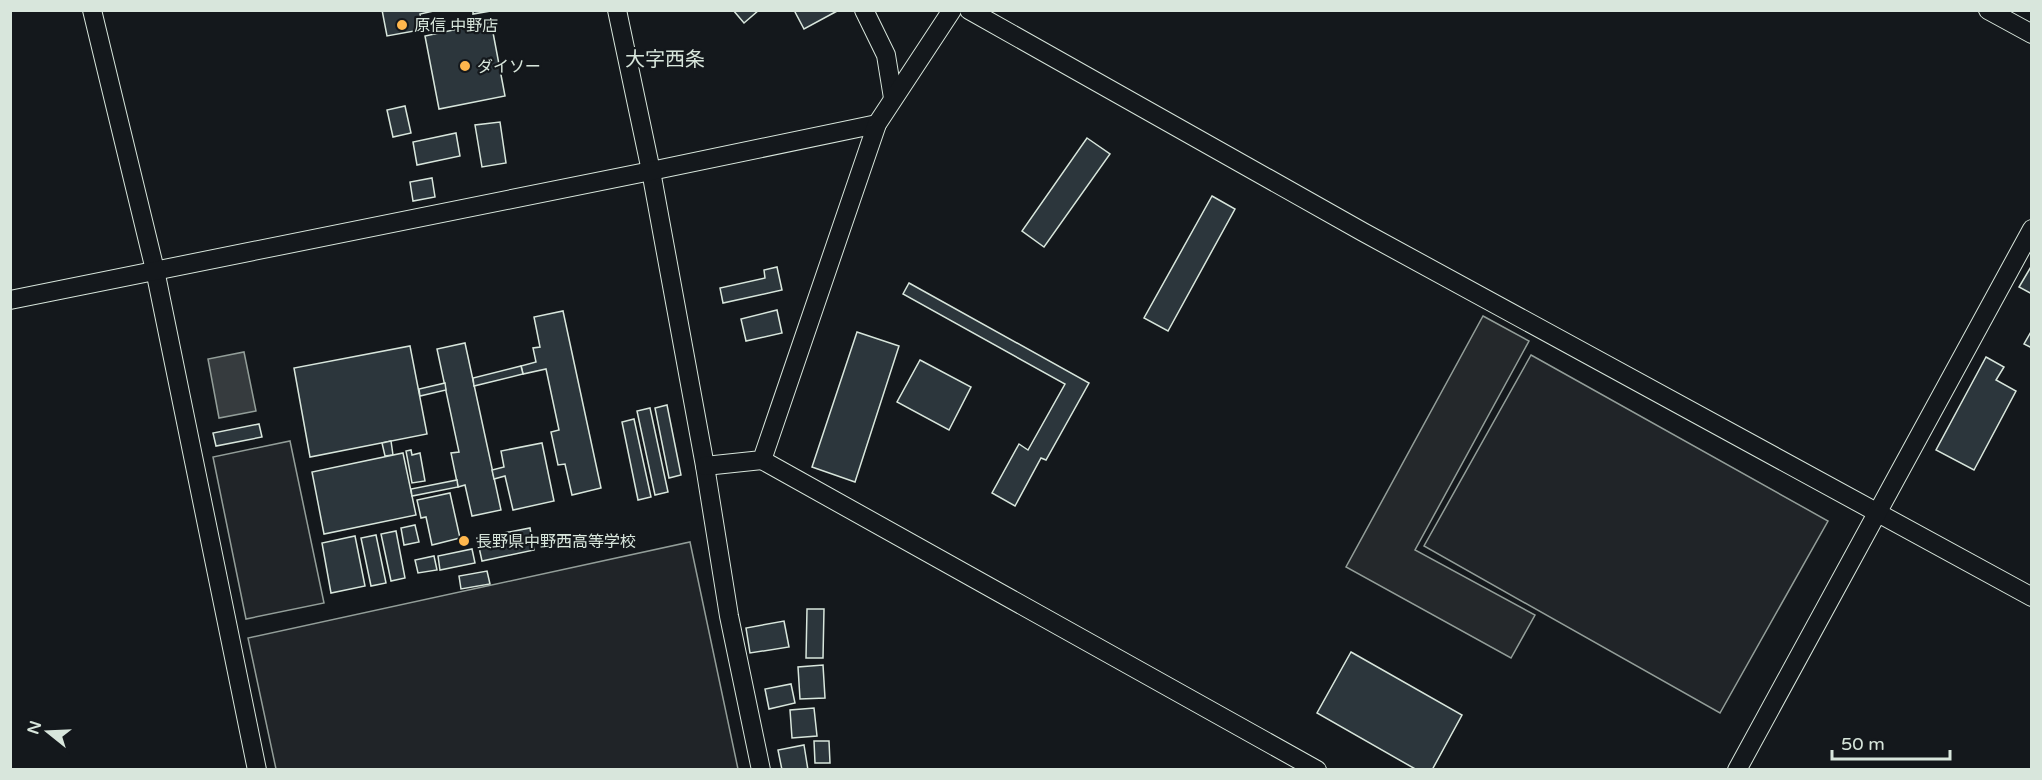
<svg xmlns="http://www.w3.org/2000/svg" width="2042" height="780" font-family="'Varela Round','Noto Sans JP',sans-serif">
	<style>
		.garden { fill: #202428; stroke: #939e99; stroke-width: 1.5 }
		.parking { fill: #24282b; stroke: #939e99; stroke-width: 1.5 }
		.water { fill: #363b3e; stroke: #939e99; stroke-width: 1.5 }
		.building { fill: #2c363c; stroke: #d8e6dc; stroke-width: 1.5 }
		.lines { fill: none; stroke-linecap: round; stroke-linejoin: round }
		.minor-casing { stroke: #d8e6dc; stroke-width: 20 }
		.minor { stroke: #14181c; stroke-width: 18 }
		.poi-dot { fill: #ffb74d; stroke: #14181c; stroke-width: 2 }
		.labels { text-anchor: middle; stroke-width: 4.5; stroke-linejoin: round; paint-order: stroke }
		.poi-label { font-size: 16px; fill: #d8e6dc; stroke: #14181c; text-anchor: start }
		.quarter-label { font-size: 20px; fill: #d8e6dc; stroke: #14181c }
	</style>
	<rect width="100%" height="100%" fill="#14181c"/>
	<g class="garden">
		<polygon points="1531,355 1828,521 1720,713 1424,546"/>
		<polygon points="290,441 324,603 246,619 213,457"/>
		<polygon points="690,542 738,769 276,769 248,638"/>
	</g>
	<polygon class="parking" points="1483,316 1529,341 1415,550 1535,615 1511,658 1346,567"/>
	<polygon class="water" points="244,352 256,411 219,418 208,359"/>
	<g class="building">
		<polygon points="382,10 438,10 420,14 421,20 418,21 420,30 387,36"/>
		<polygon points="473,10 490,10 490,11 473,14"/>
		<polygon points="733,10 759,10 744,23"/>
		<polygon points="794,10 839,10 804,29"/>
		<polygon points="491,22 505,96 439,109 425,36"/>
		<polygon points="405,106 411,133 393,137 387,110"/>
		<polygon points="500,122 506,163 482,167 475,125"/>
		<polygon points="456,133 460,156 417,165 413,142"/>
		<polygon points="1087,138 1110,154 1044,247 1022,231"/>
		<polygon points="432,178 435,197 413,201 410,182"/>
		<polygon points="1212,196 1235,209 1168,331 1144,318"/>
		<polygon points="2032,265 2032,294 2019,287"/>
		<polygon points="777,267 782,290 723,303 720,288 765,278 764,270"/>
		<polygon points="909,283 1089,383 1046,460 1041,458 1015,506 992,493 1019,444 1028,450 1065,384 903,294"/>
		<polygon points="777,310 782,333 746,341 741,319"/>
		<polygon points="563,311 601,488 572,495 565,464 558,465 551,432 559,430 546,369 523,374 521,366 536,362 533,348 540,347 534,317"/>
		<polygon points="2032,330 2032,348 2024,344"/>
		<polygon points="857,332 899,346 855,482 812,467"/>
		<polygon points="465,343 501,510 472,516 465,485 458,487 451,453 459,452 437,349"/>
		<polygon points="410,346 427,434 310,457 294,368"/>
		<polygon points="1986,357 2004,367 1996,380 2016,391 1974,470 1936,450"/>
		<polygon points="920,360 971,387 949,430 897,402"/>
		<polygon points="521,366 523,374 474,386 473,378"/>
		<polygon points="445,383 446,390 420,396 419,389"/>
		<polygon points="667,405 681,475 669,478 655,408"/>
		<polygon points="650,408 668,492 655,495 637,411"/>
		<polygon points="634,419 651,497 638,500 622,422"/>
		<polygon points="259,424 262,437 216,446 213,433"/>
		<polygon points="391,441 393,455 385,456 382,443"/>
		<polygon points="542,443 554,501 513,510 505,476 494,479 492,470 504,467 501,451"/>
		<polygon points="411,450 412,455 420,453 425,481 412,483 406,451"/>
		<polygon points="403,453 416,515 324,534 312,472"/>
		<polygon points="457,480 458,487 412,496 411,489"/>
		<polygon points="450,493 460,538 432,545 426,517 421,518 417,500"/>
		<polygon points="415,525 419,542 404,545 401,528"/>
		<polygon points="530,528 534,550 482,561 477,538"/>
		<polygon points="396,531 405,578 391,581 381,534"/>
		<polygon points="376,535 386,583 371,586 361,538"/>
		<polygon points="355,536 365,586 331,593 322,543"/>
		<polygon points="472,549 475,563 440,570 438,556"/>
		<polygon points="434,556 437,570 418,573 415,560"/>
		<polygon points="487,571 490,584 461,589 459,576"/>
		<polygon points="807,609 824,609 823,658 806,658"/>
		<polygon points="784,621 789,647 750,653 746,628"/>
		<polygon points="1351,652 1462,715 1432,770 1417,770 1317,713"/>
		<polygon points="823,665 825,698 800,699 798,667"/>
		<polygon points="791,684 795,703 769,709 765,689"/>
		<polygon points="814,708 817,736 792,738 790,710"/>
		<polygon points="814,741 829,741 830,763 815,763"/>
		<polygon points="804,745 808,770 782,770 778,750"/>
	</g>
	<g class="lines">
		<g class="minor-casing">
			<g id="minor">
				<polyline points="92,10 155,270 257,770"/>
				<polyline points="617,10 651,171 705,466 729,616 761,770"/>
				<polyline points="864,10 886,55 893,98"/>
				<polyline points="969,10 1363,232 2032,597"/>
				<polyline points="1988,10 2032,34"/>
				<polyline points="10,300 651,171 877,124"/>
				<polyline points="762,460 1317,770"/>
				<polyline points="705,466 762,460 877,124 952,10"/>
				<polyline points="1737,770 2032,229"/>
			</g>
		</g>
		<use href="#minor" class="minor"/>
	</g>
	<g class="poi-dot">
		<circle cx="402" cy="25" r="6"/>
		<circle cx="465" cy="66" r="6"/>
		<circle cx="464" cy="541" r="6"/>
	</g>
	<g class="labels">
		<g class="poi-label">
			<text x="414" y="31">原信 中野店</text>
			<text x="477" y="72">ダイソー</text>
			<text x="476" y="547">長野県中野西高等学校</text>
		</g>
		<g class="quarter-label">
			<text x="665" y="66">大字西条</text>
		</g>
	</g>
	<rect width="2042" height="780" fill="none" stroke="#d8e6dc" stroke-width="24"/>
	<g transform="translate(48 732) rotate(288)" stroke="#14181c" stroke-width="4.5" paint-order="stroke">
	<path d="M0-4.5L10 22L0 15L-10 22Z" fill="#d8e6dc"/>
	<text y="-9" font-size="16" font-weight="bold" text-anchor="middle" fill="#d8e6dc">N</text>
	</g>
	<path d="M1832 750v9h118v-9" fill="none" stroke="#d8e6dc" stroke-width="3"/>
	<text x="1841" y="750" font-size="18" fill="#d8e6dc" stroke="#14181c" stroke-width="4.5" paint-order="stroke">50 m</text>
</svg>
